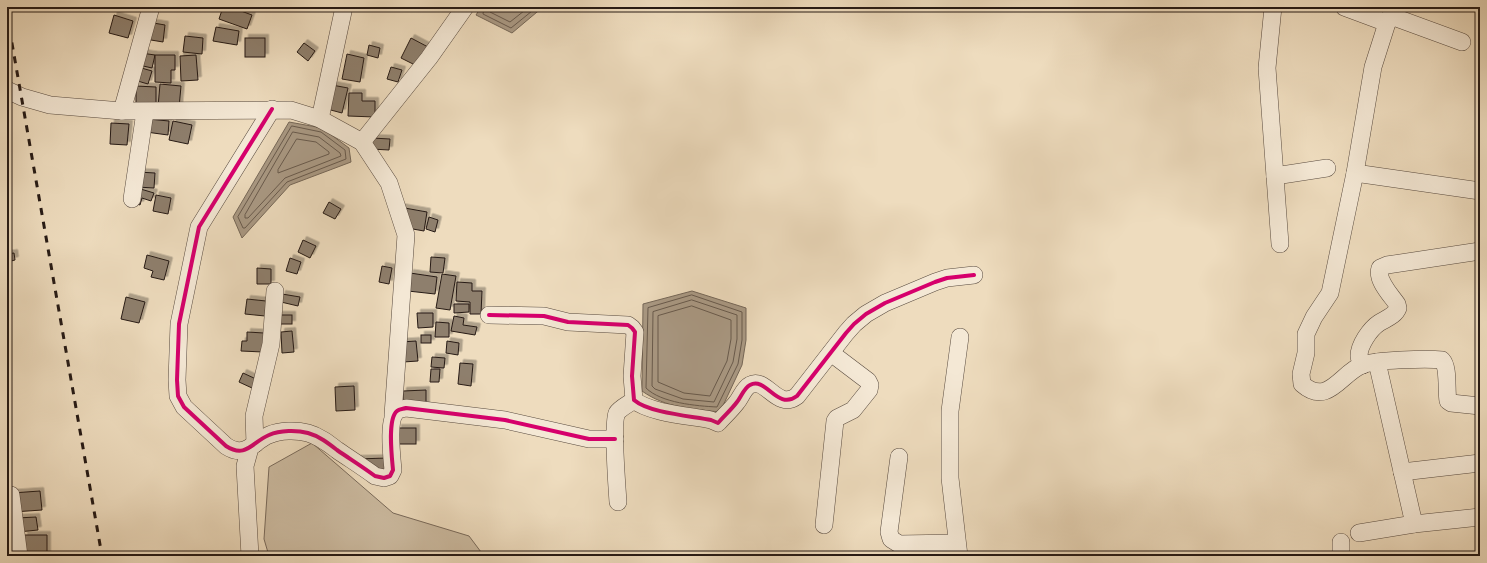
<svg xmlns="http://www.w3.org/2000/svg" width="1487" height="563" font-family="'IM FELL Double Pica',serif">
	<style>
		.green { fill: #ccbba1; stroke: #796a5b }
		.water { fill: #aa9a85; stroke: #756758 }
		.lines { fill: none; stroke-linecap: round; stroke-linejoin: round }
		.shore { stroke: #685a4d; stroke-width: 1 }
		.building { fill: #8e7f6d; stroke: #261a15; filter: url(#shadow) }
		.minor-casing { stroke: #584a3f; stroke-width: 18 }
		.minor { stroke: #f4e8d5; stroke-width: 17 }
		.rail { stroke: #261a15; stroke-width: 3; stroke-dasharray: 7 7; stroke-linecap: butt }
		.cycleway-casing { stroke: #f4e8d5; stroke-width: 6 }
		.cycleway { stroke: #d6006c; stroke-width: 4 }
	</style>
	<defs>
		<filter id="shadow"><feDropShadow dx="3.5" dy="-3.5" stdDeviation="0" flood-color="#0004"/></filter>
	</defs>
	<rect width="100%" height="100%" fill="#eedcbe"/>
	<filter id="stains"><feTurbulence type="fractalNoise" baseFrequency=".005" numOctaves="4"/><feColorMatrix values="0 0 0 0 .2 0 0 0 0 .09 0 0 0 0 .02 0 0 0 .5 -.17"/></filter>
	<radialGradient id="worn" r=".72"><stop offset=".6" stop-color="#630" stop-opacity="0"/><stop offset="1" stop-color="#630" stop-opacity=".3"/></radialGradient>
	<polygon class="green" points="312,443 393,513 469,536 484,556 269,556 264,539 269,467"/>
	<g class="water">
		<polygon points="481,7 543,7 512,33 476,15"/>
		<polygon points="289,122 322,128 349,148 351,162 290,185 242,238 233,217"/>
		<path d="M692,291L746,308V340L742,365L720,412C692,409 666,408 642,391L643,304Z"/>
	</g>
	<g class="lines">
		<g class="shore">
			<polyline points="484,7 483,14 511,28 537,7"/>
			<polyline points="489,7 490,12 510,22 529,7"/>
			<polygon points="292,126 321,132 345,150 346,159 287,182 245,228 243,228 238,217"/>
			<polygon points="293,132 319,137 340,153 341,156 285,178 248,218 245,218 245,215"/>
			<polygon points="297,139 316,142 329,152 329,154 278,173 278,170"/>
			<path d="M692,295L742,312V340L738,364L717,407C697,406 661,403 646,388L648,308Z"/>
			<polygon points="692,300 737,315 737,339 733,362 714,402 683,399 655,389 652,386 653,312"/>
			<polygon points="692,306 731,320 731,339 727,361 710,396 684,393 658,382 658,316"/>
		</g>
	</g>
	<g class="building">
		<polygon points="98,7 121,7 120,11 98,8"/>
		<polygon points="223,7 230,7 252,15 247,29 219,19"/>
		<polygon points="114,15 133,21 128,38 109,33"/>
		<polygon points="142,21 165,25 163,42 139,38"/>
		<polygon points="216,27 239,31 237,45 213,41"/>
		<polygon points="185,36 203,38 202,54 183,52"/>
		<rect x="245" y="38" width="20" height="19"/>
		<polygon points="411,38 428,47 419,67 401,58"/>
		<polygon points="304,43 315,51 308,61 297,52"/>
		<polygon points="369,45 380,48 378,58 367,55"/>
		<polygon points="141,53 155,55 152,68 139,65"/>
		<polygon points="347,54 364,58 360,82 342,79"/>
		<polygon points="155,55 175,55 175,70 171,70 171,83 155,82"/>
		<polygon points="196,55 198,80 181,81 180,56"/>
		<polygon points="138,67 152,71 148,84 134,80"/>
		<polygon points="391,67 402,70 398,82 387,79"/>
		<polygon points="160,84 181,86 179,108 158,107"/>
		<polygon points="332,85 348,88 342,113 327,109"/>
		<polygon points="136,86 156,87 156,106 136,105"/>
		<polygon points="349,93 362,93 362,101 375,101 375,117 348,116"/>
		<polygon points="148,119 169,121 168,135 146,132"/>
		<polygon points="173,121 192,125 188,144 169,140"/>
		<polygon points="111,123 129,124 127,145 110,144"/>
		<polygon points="372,138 390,139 389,150 371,149"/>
		<polygon points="138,172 155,173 154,188 137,187"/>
		<polygon points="134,187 154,193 151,201 142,198 140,205 129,201"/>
		<polygon points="156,195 171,198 168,214 153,211"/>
		<polygon points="329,202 341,209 335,219 323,213"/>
		<polygon points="399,207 427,212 424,231 396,226"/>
		<polygon points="429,217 438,220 435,232 426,229"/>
		<polygon points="303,240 316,246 310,258 298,252"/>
		<polygon points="14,253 15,260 7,262 7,254"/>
		<polygon points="147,255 169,261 164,280 151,277 153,271 144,268"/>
		<polygon points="431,257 445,258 443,273 430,272"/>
		<polygon points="290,258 301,262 297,274 286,271"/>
		<polygon points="382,266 392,268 389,284 379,282"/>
		<polygon points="257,268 271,269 271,284 257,284"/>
		<polygon points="410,273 437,277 435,294 408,291"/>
		<polygon points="442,274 456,276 450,310 436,308"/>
		<polygon points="457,282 472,283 472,291 482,291 481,314 470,314 470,302 456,301"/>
		<polygon points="282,294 300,297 298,306 281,302"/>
		<polygon points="126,297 145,302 139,323 121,319"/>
		<polygon points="247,299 266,301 265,316 245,314"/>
		<polygon points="454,304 469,304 469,312 454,313"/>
		<polygon points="417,313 433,313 433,327 418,328"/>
		<rect x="274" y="315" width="18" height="9"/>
		<polygon points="454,316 464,318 463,325 477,327 475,335 451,331"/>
		<polygon points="436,322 449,323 449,337 435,337"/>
		<polygon points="292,331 294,352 282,353 281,332"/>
		<polygon points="247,332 264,333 263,352 241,351 242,341 247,341"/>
		<rect x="421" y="335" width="10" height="8"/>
		<polygon points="416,341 418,361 403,362 401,342"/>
		<polygon points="447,341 459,343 458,355 446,353"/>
		<polygon points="432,357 445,358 444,368 431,367"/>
		<polygon points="460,363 473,364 471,386 458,384"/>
		<polygon points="431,369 440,369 439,382 430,382"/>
		<polygon points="243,373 256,379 252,388 239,382"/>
		<polygon points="354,386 355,410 336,411 335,387"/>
		<polygon points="426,390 426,412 403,412 403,391"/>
		<rect x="398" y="428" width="18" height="16"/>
		<polygon points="387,458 387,476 357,459"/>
		<polygon points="40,491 42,510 13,512 12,493"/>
		<polygon points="36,517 38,530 18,532 17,518"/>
		<polygon points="24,535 47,535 47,555 25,555"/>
	</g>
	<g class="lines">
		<g class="minor-casing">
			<g id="minor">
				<polyline points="1273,7 1267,68 1280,244"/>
				<polyline points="1344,7 1387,23"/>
				<path d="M1396,7L1387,23L1373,67L1355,173L1330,293L1314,317L1306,334V353L1301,374L1302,384C1328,407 1341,373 1362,365C1375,360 1427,358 1442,360C1449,367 1446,390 1448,401L1451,403L1480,406"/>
				<polyline points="1391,16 1462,42"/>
				<polyline points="7,90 22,97 50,105 122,111 291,110 320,119 362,142 389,183 406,235 393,415"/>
				<path d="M272,109L199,227L179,324L177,380L178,396L184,407L226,446C246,459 252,442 269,435C280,430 297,430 308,433C319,436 328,443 337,450C350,459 363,467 375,476L384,478L390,476L393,470C392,458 387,419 397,411C399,409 403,409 406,408L505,420L589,439H615"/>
				<polyline points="122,111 151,7"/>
				<polyline points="320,119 344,7"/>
				<polyline points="362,142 429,58 465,7"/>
				<polyline points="1355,173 1480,191"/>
				<polyline points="1275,176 1327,168"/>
				<polyline points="132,199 145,112"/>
				<path d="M489,315L544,316L568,322L628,325L632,328L635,332L632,376L634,400C649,413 691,416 711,420L718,423C724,416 731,410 737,402C741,397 744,388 750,385C766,376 777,411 797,396L846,333L854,324L866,314L885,303L935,282L947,278L974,275"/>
				<polyline points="1377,362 1414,524"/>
				<path d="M1363,365C1361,362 1359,359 1359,356C1359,345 1370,329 1379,323C1385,319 1395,316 1398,308L1397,304C1390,294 1376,280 1380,268L1387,265L1480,251"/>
				<polyline points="255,444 254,416 271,344 275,291"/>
				<polyline points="250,448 245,466 250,556"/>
				<polyline points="899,457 889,532 891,539 899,544 956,543"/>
				<polyline points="1402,472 1480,463"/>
				<polyline points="11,495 19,556"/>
				<path d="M618,502C617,488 612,422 617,413C620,408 629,404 634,400"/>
				<polyline points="824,525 835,421 837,418 853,410 869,390 870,385 868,381 831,353"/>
				<polyline points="1359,533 1414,524 1480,517"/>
				<polyline points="959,556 950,478 950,411 960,337"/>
				<polyline points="1341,556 1341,542"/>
			</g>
		</g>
		<use href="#minor" class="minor"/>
		<polyline class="rail" points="7,15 102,556"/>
		<g class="cycleway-casing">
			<g id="cycleway">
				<path d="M272,109L199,227L179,324L177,380L178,396L184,407L226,446C246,459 252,442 269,435C280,430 297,430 308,433C319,436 328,443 337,450C350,459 363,467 375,476L384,478L390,476L393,470C392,458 387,419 397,411C399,409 403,409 406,408L505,420L589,439H615"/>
				<path d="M489,315L544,316L568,322L628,325L632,328L635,332L632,376L634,400C649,413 691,416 711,420L718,423C724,416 731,410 737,402C741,397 744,388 750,385C766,376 777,411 797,396L846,333L854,324L866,314L885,303L935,282L947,278L974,275"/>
			</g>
		</g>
		<use href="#cycleway" class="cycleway"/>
	</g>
	<rect width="1487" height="563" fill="none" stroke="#eedcbe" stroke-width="24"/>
	<rect x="8" y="8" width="1471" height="547" fill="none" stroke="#261a15" stroke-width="2"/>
	<rect x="12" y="12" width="1463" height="539" fill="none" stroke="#261a15"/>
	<rect width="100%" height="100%" filter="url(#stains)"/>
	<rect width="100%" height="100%" fill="url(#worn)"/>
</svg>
